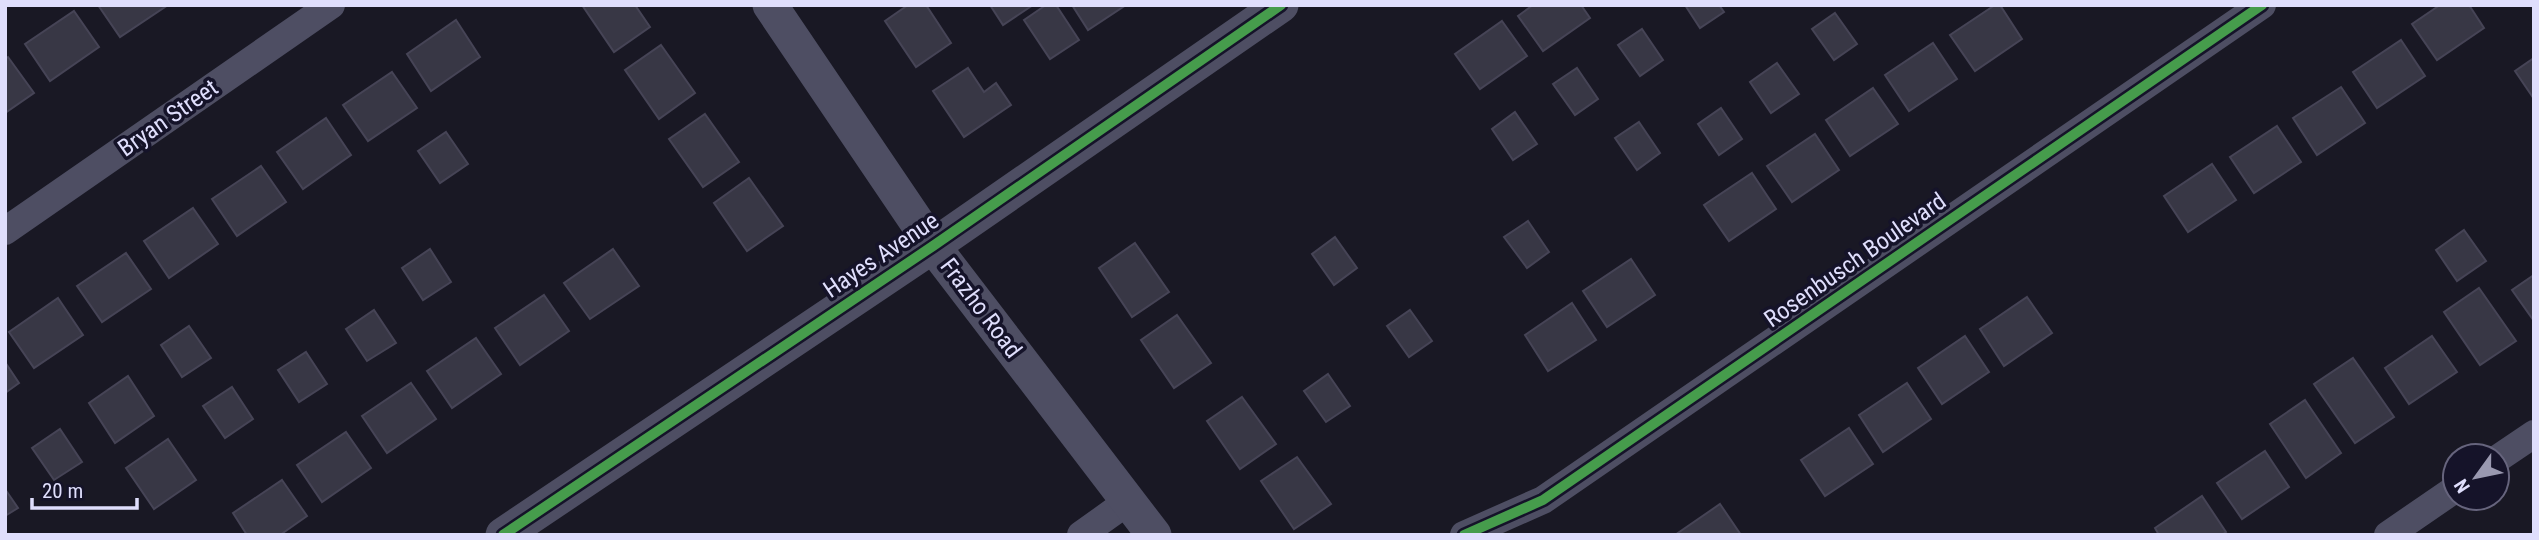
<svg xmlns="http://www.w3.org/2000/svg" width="2539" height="540" font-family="'Roboto Condensed',sans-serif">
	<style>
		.building { fill: #383745; stroke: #464456; stroke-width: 2 }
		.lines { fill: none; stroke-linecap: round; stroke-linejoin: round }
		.minor { stroke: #4e4e63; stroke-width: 28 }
		.tertiary { stroke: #4e4e63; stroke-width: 35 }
		.cycleway-casing { stroke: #151329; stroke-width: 15 }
		.cycleway { stroke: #469c4c; stroke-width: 10 }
		.labels { text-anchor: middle; stroke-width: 7; stroke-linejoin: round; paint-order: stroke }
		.street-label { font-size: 24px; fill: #dfdefc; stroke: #151329 }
	</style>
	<rect width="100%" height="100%" fill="#191824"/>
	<g class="building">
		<polygon points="98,5 168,5 120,37"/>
		<polygon points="582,5 635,5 650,27 614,52"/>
		<polygon points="908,5 926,5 951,43 916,67 885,21"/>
		<polygon points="990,5 1033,5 1003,25"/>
		<polygon points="1046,5 1056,5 1079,40 1050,59 1024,20"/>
		<polygon points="1072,5 1126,5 1088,30"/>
		<polygon points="1533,5 1581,5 1590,18 1543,51 1518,16"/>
		<polygon points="1685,5 1719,5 1724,12 1700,28"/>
		<polygon points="1995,5 2000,5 2022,39 1975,71 1950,35"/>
		<polygon points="2440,5 2469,5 2484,28 2437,60 2412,24"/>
		<polygon points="74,11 99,47 50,81 25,44"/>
		<polygon points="1835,13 1857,44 1834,60 1812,29"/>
		<polygon points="456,20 480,57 431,91 407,54"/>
		<polygon points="1502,21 1527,56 1480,89 1455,54"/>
		<polygon points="1642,29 1663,60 1640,76 1618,45"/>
		<polygon points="2401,40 2425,76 2377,108 2353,72"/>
		<polygon points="1933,43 1957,79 1909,111 1885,75"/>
		<polygon points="661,45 695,93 659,119 625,70"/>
		<polygon points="8,57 34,93 5,113 5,59"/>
		<polygon points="2534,58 2534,99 2515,71"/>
		<polygon points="1777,63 1799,94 1771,113 1750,82"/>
		<polygon points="968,68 984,92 996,83 1011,105 964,137 933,91"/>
		<polygon points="1577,68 1598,99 1575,115 1553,84"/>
		<polygon points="392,72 417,108 368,141 343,105"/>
		<polygon points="2341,87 2365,123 2317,155 2293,118"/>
		<polygon points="1873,88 1898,124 1850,156 1826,120"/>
		<polygon points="1721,108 1742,139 1719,155 1698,124"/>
		<polygon points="1515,112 1537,144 1513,160 1492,129"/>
		<polygon points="705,114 739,162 703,187 669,139"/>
		<polygon points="326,118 351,155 303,189 277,152"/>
		<polygon points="1639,122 1660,153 1637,170 1615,138"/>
		<polygon points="2277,126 2301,162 2254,193 2230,157"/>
		<polygon points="446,132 468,164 440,183 418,151"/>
		<polygon points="1815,134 1839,170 1792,202 1767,166"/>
		<polygon points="2212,164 2236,200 2188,232 2164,196"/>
		<polygon points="261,166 286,202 237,236 212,199"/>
		<polygon points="1752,173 1776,209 1729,241 1704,205"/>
		<polygon points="749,178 783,226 747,251 714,203"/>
		<polygon points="193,208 218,244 169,278 144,241"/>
		<polygon points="1528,221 1549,252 1527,268 1504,237"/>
		<polygon points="2464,230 2486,261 2457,281 2436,250"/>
		<polygon points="1335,237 1357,268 1334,285 1312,254"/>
		<polygon points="1135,243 1169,292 1132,317 1099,268"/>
		<polygon points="430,249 451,282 423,300 402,268"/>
		<polygon points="613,249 639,286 590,319 564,283"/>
		<polygon points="126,253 151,289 102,322 77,286"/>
		<polygon points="1631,259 1655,295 1607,327 1583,291"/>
		<polygon points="2534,275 2534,321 2512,290"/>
		<polygon points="2479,288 2516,341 2480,365 2444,312"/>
		<polygon points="544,295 569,331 520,365 495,328"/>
		<polygon points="2027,297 2052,333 2004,366 1980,329"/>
		<polygon points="58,298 83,335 34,368 9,332"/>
		<polygon points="1572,303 1596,340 1548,371 1525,335"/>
		<polygon points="374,310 396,343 367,361 346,329"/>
		<polygon points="1410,310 1432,341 1409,357 1387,326"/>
		<polygon points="1177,315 1211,363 1174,388 1141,340"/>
		<polygon points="189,326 211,358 182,377 161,345"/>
		<polygon points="1965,336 1989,372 1942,404 1918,368"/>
		<polygon points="2432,336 2457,372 2409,404 2385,368"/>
		<polygon points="476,338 501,374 452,408 427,371"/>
		<polygon points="306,352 327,384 299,402 278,370"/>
		<polygon points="2353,358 2394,417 2355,443 2314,384"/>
		<polygon points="5,362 19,383 5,393"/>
		<polygon points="1328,374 1350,406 1326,422 1304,391"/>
		<polygon points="128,376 154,416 115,443 89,403"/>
		<polygon points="411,383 436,419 387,453 362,416"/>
		<polygon points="1907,383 1931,419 1883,452 1859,415"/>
		<polygon points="232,387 253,419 225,438 203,406"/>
		<polygon points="1242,397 1276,444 1240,469 1207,421"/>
		<polygon points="2305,400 2341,453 2306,478 2270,424"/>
		<polygon points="1849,428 1873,464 1825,496 1801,460"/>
		<polygon points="60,429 82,462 54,480 32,448"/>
		<polygon points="346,432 371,468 322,502 297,465"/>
		<polygon points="168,439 196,480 154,509 126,468"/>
		<polygon points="2265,451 2289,487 2242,519 2217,483"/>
		<polygon points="1297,457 1331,504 1294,529 1261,481"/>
		<polygon points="282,480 307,516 280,535 247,535 233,513"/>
		<polygon points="5,489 18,508 5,516"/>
		<polygon points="2202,496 2226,532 2222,535 2159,535 2155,528"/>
		<polygon points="1720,504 1741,535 1675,535"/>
	</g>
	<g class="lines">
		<g class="minor">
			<polyline points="5,231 331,5"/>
			<polyline points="2497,459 2534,434"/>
			<polyline points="1081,535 1127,502"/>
			<polyline points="1464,535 1543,500 2262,5"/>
			<polyline points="2388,535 2455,489"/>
		</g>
		<g class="tertiary">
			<polyline points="770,5 933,246 1154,535"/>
			<polyline points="503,535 933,246 1281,5"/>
		</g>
		<g class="cycleway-casing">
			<g id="cycleway">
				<polyline points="503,535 933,246 1281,5"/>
				<polyline points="1464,535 1543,500 2262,5"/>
			</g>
		</g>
		<use href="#cycleway" class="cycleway"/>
	</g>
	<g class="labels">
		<g class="street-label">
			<text transform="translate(168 118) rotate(-35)" y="8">Bryan Street</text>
			<text transform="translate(881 255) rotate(-34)" y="8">Hayes Avenue</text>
			<text transform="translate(1855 260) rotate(-35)" y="8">Rosenbusch Boulevard</text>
			<text transform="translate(981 308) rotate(53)" y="8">Frazho Road</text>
		</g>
	</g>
	<rect width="2539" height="540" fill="none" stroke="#dfdefc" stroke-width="14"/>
	<g transform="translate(2476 477) rotate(237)"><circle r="33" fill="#151329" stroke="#66647d" stroke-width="2"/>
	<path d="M0-5L12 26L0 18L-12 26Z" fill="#9a99b0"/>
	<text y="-10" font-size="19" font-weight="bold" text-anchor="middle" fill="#dfdefc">N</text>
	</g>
	<path d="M32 498v10h105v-10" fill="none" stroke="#dfdefc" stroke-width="3.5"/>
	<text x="42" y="498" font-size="21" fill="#dfdefc" stroke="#151329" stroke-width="5" paint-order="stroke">20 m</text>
</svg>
